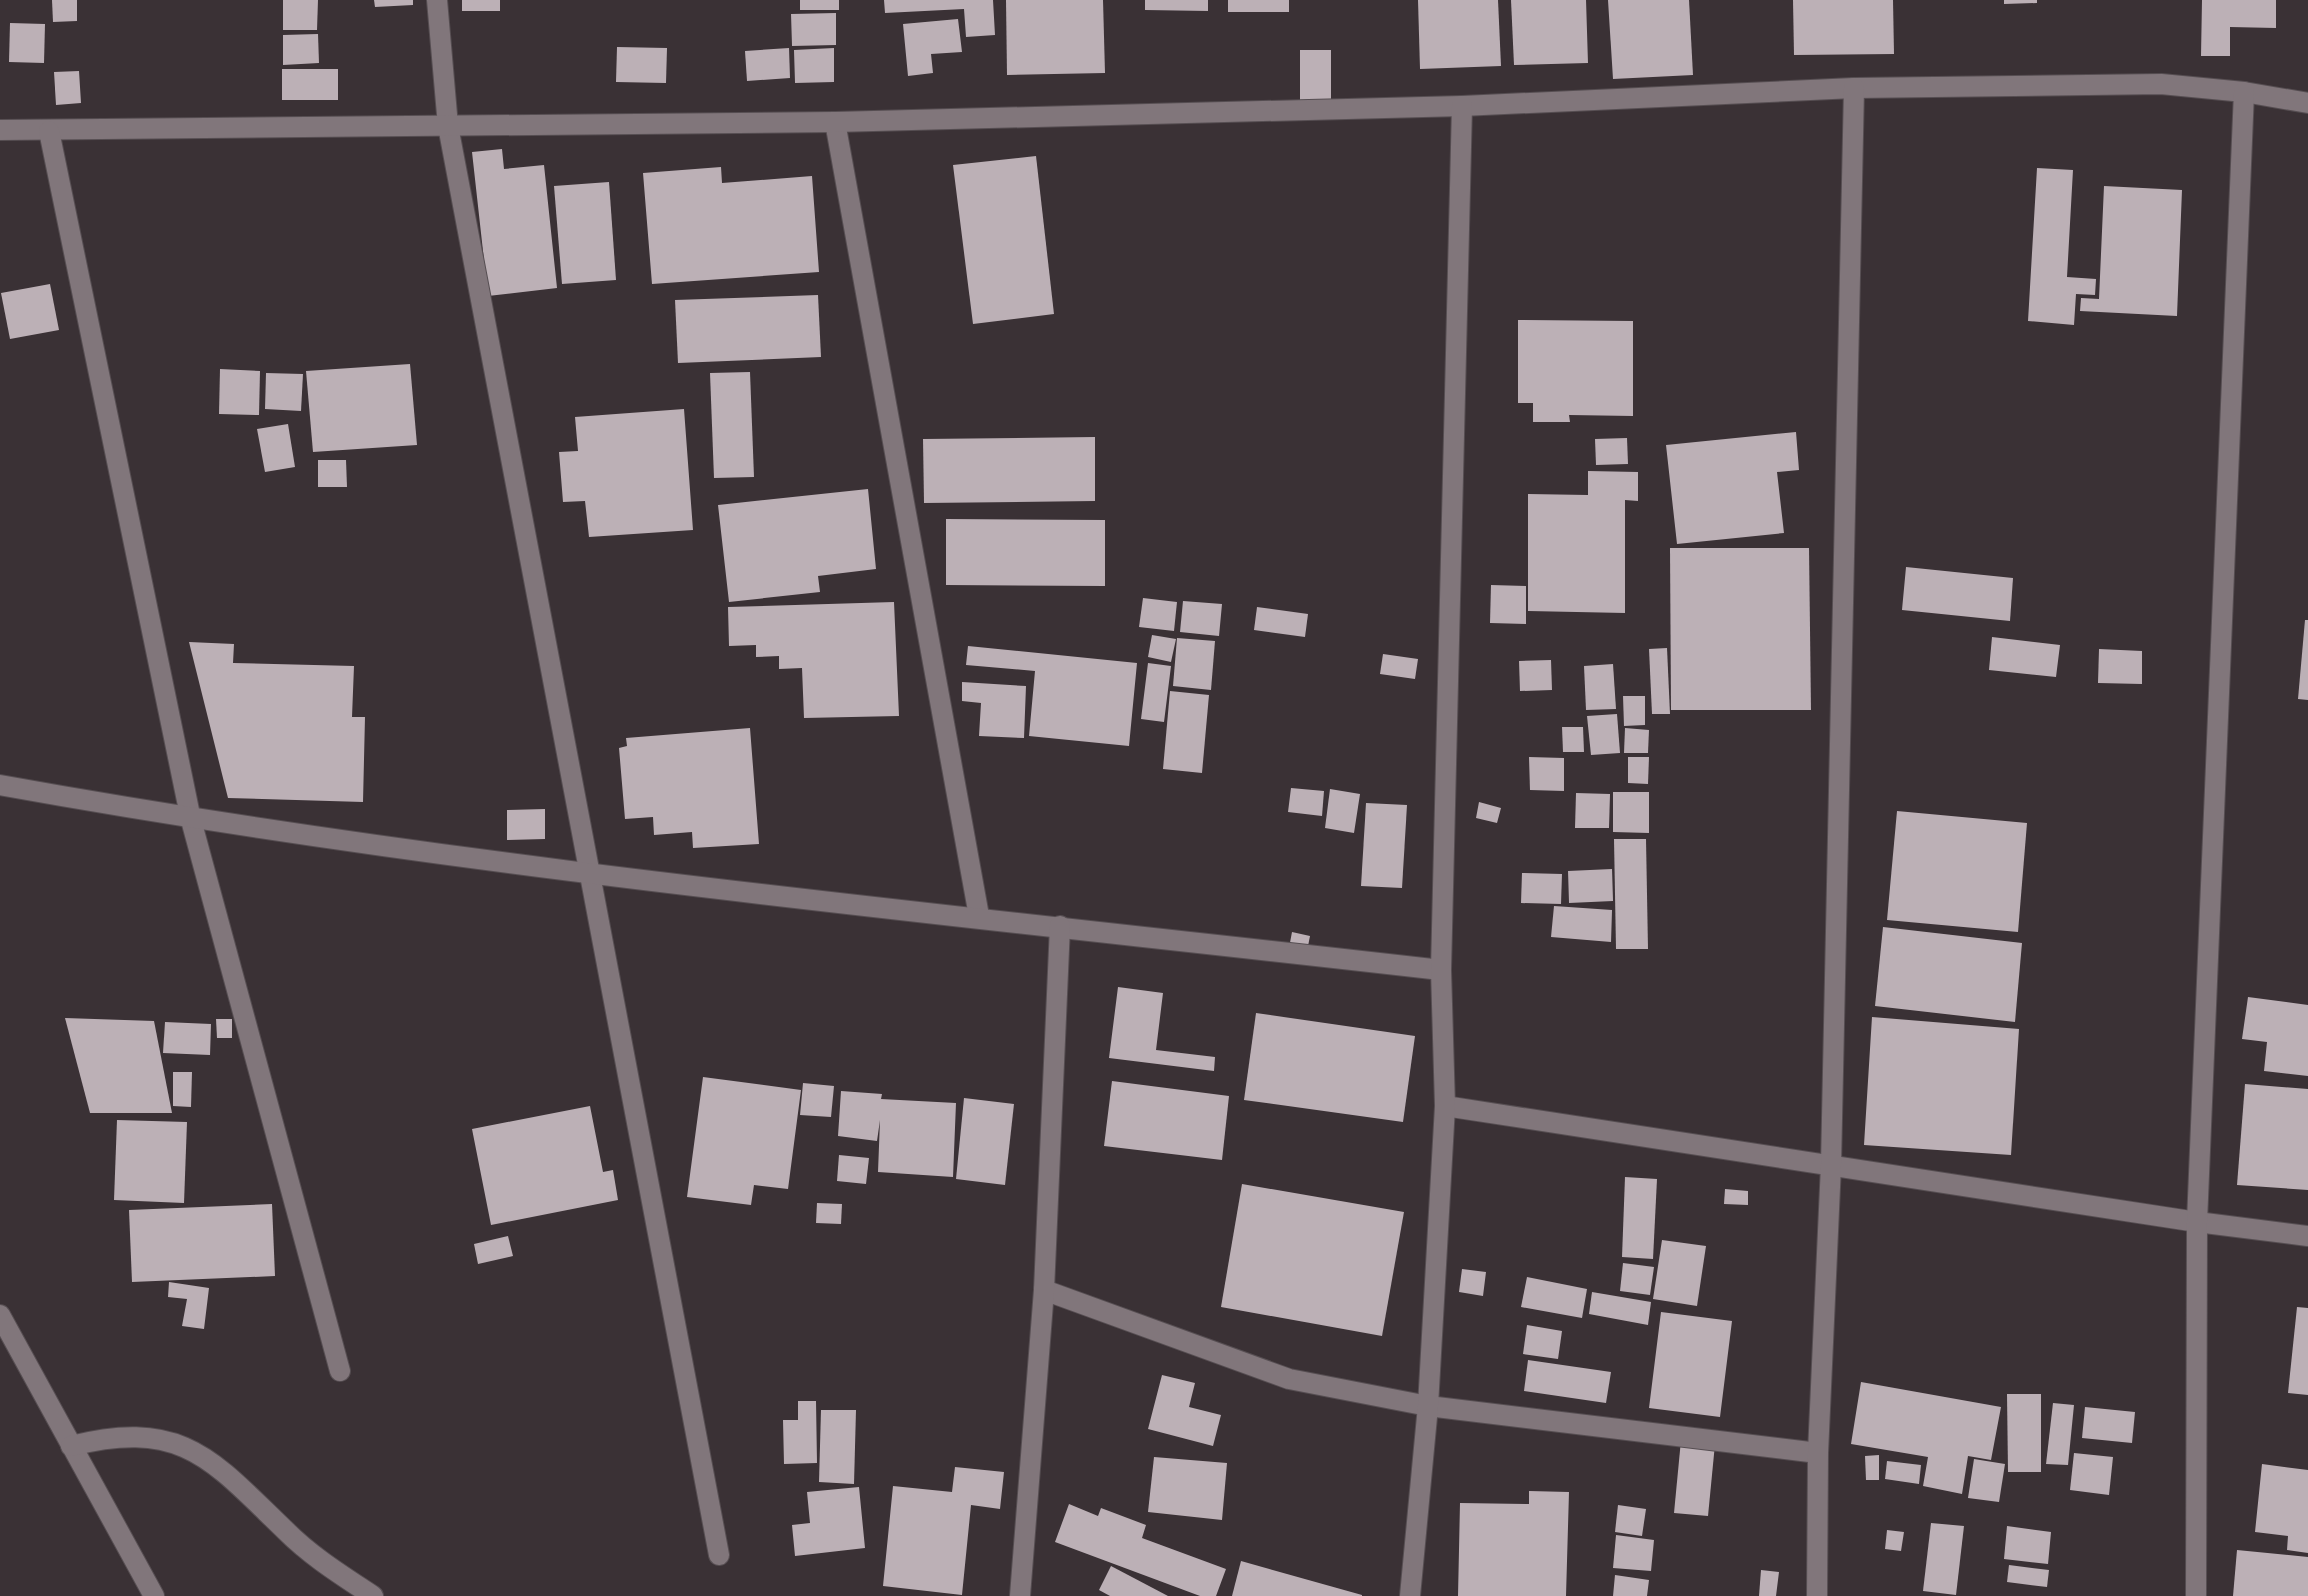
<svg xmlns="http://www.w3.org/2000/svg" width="2308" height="1596" font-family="'PT Sans',sans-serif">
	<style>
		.building { fill: #bcb0b6 }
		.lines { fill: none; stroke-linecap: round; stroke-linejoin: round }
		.street-casing { stroke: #564e52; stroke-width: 22 }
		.street { stroke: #81767b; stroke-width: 20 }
	</style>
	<rect width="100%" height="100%" fill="#3a3135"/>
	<g class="building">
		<polygon points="52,0 77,0 77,21 53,22"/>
		<polygon points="283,0 318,0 317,30 283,30"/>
		<polygon points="374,0 413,0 413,5 375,7"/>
		<rect x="462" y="0" width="38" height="11"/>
		<rect x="800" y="0" width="39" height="10"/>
		<polygon points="884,0 993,0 995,35 966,37 964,9 885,13"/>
		<polygon points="1006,0 1103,0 1105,73 1007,75"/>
		<polygon points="1145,0 1208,0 1208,11 1145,10"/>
		<rect x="1228" y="0" width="61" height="12"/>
		<polygon points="1418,0 1498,0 1501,66 1420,69"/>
		<polygon points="1511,0 1586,0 1588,63 1514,65"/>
		<polygon points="1608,0 1689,0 1693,75 1613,79"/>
		<polygon points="1793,0 1893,0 1894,54 1794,55"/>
		<polygon points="2004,0 2037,0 2037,3 2004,4"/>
		<polygon points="2202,0 2276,0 2276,28 2230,27 2230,56 2201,56"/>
		<polygon points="836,13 836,45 792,46 791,14"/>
		<polygon points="958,19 962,52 931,54 933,73 908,76 903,24"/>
		<polygon points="10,23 45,24 44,63 9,62"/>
		<polygon points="318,34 319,63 283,65 283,35"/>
		<polygon points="617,47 667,48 666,83 616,82"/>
		<polygon points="789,48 790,78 747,81 745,51"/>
		<polygon points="834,48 834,82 795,83 794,50"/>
		<polygon points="1300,50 1331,50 1331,104 1300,103"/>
		<rect x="282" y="69" width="56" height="31"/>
		<polygon points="79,71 81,103 56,105 54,72"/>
		<polygon points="502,149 504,169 544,165 557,288 488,296 472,152"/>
		<polygon points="1036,156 1054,314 973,324 953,165"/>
		<polygon points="721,167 722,183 812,176 819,272 652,284 643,173"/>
		<polygon points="2037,168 2073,170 2067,277 2096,279 2095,295 2076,294 2074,325 2028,321"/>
		<polygon points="609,182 616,280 562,284 554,186"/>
		<polygon points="2104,186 2182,190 2177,316 2080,311 2081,298 2099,299"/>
		<polygon points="50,284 59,330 10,339 1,293"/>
		<polygon points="818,295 821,357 678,363 675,300"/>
		<polygon points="1518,320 1633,321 1633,416 1569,415 1570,422 1533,422 1533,403 1518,403"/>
		<polygon points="410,364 417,445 313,452 306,371"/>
		<polygon points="220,369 260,371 259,415 219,414"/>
		<polygon points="750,372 754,477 714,478 710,373"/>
		<polygon points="266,373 303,374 301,411 265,409"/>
		<polygon points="684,409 693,530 589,537 585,501 563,502 559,452 578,451 575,417"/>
		<polygon points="288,424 295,467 265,472 257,429"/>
		<polygon points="1796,432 1799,470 1777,472 1784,533 1677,544 1666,445"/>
		<polygon points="1095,437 1095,501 924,503 923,439"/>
		<polygon points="1627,438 1628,464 1596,465 1595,439"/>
		<polygon points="318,460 346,460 347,487 318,487"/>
		<polygon points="1588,471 1638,472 1638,501 1625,500 1625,613 1528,611 1528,494 1588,495"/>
		<polygon points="868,489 876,569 818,576 820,592 729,602 718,505"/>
		<polygon points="946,519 1105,520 1105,586 946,585"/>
		<polygon points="1670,548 1809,548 1811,710 1671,710"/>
		<polygon points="1906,567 2013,578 2010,621 1902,610"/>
		<polygon points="1491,585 1526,586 1526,624 1490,623"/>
		<polygon points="1143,598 1177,602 1174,631 1139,627"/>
		<polygon points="1183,601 1222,604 1219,636 1180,632"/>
		<polygon points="894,602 899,716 804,718 802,668 779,669 779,656 756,657 756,645 729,646 728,607"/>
		<polygon points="1257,607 1308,614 1305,637 1254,630"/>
		<polygon points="2305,620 2308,620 2308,700 2298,699"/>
		<polygon points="1152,635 1176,639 1171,662 1148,657"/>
		<polygon points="1992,637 2060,645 2056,677 1989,670"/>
		<polygon points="1177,638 1215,641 1211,690 1173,686"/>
		<polygon points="189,642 234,644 233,663 354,666 352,717 365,717 363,802 228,798"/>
		<polygon points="968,646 1137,663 1129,746 1029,736 1035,671 966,665"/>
		<polygon points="1667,648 1670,714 1652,714 1649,649"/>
		<polygon points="2099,649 2142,651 2142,684 2098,683"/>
		<polygon points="1383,654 1418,659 1415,679 1380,674"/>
		<polygon points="1551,660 1552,690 1520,691 1519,661"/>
		<polygon points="1148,663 1171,666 1164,722 1141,719"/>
		<polygon points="1613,664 1616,709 1586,710 1584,666"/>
		<polygon points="962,682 1026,686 1024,738 979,736 981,703 962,701"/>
		<polygon points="1170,691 1209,695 1202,773 1163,769"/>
		<polygon points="1623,696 1645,696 1645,725 1624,726"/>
		<polygon points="1617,714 1620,753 1591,755 1587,716"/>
		<polygon points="1562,727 1583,727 1584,752 1563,752"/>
		<polygon points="750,728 759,844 693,848 692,832 654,835 653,817 625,819 619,748 627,746 626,738"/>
		<polygon points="1625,728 1649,730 1648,753 1624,753"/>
		<polygon points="1529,757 1564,758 1564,791 1530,790"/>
		<polygon points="1628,757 1649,757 1648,784 1628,783"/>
		<polygon points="1291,788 1324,791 1322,816 1288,812"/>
		<polygon points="1330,789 1360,794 1354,833 1325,828"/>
		<polygon points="1613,792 1649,792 1649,833 1613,832"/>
		<polygon points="1576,793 1610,794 1609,828 1575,828"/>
		<polygon points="1479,802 1501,808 1497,823 1476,818"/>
		<polygon points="1366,803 1407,805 1402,888 1361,886"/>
		<polygon points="545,809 545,839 507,840 507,810"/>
		<polygon points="1897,811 2027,823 2018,932 1887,920"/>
		<polygon points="1614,839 1646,839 1648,949 1616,949"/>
		<polygon points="1612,869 1613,901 1569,903 1568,871"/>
		<polygon points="1522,873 1562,874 1561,904 1521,903"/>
		<polygon points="1554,906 1612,910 1611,942 1551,937"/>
		<polygon points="1883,927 2022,943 2015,1022 1875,1006"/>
		<polygon points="1292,932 1310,936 1307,951 1289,948"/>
		<polygon points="1118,987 1163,993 1156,1050 1215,1057 1214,1071 1109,1058"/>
		<polygon points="2248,997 2308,1005 2308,1076 2264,1071 2267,1042 2242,1039"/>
		<polygon points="1256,1013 1415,1036 1403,1122 1244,1100"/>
		<polygon points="1872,1017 2019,1029 2011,1155 1864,1145"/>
		<polygon points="65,1018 154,1021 172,1113 90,1113"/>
		<polygon points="216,1019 232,1019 232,1038 217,1038"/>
		<polygon points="165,1022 211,1024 210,1055 163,1053"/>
		<polygon points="173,1072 192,1072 191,1107 173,1106"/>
		<polygon points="703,1077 801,1090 788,1189 754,1185 751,1205 687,1197"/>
		<polygon points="1112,1081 1229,1096 1222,1160 1104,1146"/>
		<polygon points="803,1083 834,1086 831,1117 800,1115"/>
		<polygon points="2245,1084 2308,1089 2308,1190 2237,1185"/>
		<polygon points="841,1091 882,1094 881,1099 956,1103 953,1177 878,1172 880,1120 877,1141 838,1136"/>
		<polygon points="964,1098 1014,1104 1005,1185 956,1179"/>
		<polygon points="590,1106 603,1172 613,1170 618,1200 491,1225 472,1129"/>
		<polygon points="117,1120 187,1122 184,1203 114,1200"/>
		<polygon points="839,1155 869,1158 866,1184 837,1181"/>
		<polygon points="1625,1177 1657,1179 1653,1259 1622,1257"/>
		<polygon points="1242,1184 1404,1212 1382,1336 1221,1307"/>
		<polygon points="1725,1189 1748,1191 1748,1205 1724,1204"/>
		<polygon points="817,1203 842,1204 841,1224 816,1223"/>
		<polygon points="272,1204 275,1276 132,1282 129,1210"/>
		<polygon points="508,1236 513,1256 478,1264 474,1244"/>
		<polygon points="1662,1240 1706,1246 1697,1306 1653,1299"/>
		<polygon points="1623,1263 1654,1267 1650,1295 1620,1291"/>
		<polygon points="1462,1269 1486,1272 1483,1296 1459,1292"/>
		<polygon points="1527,1277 1587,1289 1582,1318 1521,1307"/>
		<polygon points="169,1282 209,1288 204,1329 182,1326 187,1299 168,1297"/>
		<polygon points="1592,1292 1651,1302 1648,1325 1589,1314"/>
		<polygon points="2297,1307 2308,1308 2308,1395 2288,1393"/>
		<polygon points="1661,1312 1732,1321 1720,1417 1649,1408"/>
		<polygon points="1527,1325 1562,1331 1558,1359 1523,1354"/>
		<polygon points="1528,1360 1611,1372 1606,1403 1524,1391"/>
		<polygon points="1162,1375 1195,1383 1189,1407 1221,1415 1213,1446 1148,1429"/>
		<polygon points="1861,1382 2001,1407 1991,1460 1968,1456 1962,1494 1923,1486 1928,1457 1851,1444"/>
		<polygon points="2007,1394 2041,1394 2041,1472 2008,1472"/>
		<polygon points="798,1401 816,1401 817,1463 784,1464 783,1420 798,1420"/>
		<polygon points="2053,1403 2074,1405 2068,1465 2046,1464"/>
		<polygon points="2085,1407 2135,1412 2132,1443 2082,1438"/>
		<polygon points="821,1410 856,1410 854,1484 819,1482"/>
		<polygon points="1681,1440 1715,1444 1708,1516 1674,1513"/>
		<polygon points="2074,1453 2113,1457 2109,1495 2070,1490"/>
		<polygon points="1879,1455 1879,1480 1866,1480 1865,1456"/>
		<polygon points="1154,1457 1227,1463 1222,1520 1148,1512"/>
		<polygon points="1974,1459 2005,1464 1999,1502 1968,1498"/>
		<polygon points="1887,1461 1921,1465 1919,1484 1885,1479"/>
		<polygon points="2262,1464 2308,1470 2308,1553 2287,1550 2288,1536 2255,1532"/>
		<polygon points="955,1467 1004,1472 1000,1509 971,1505 962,1595 883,1586 893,1486 952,1492"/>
		<polygon points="859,1487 865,1548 795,1556 792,1525 810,1523 807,1492"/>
		<polygon points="1529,1491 1569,1492 1566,1596 1458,1596 1460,1503 1529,1504"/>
		<polygon points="1069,1504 1098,1516 1101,1508 1146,1525 1142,1538 1226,1569 1216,1596 1200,1596 1055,1542"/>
		<polygon points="1618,1505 1646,1509 1642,1536 1615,1532"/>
		<polygon points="1931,1523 1964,1526 1956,1595 1923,1591"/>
		<polygon points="2007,1526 2051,1532 2048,1564 2004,1559"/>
		<polygon points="1887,1530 1904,1532 1901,1551 1885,1549"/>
		<polygon points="1616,1535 1654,1540 1651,1571 1613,1568"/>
		<polygon points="2237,1550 2308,1557 2308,1596 2233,1596"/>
		<polygon points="1241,1561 1362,1595 1362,1596 1232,1596"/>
		<polygon points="2009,1565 2049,1570 2047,1587 2007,1582"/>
		<polygon points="1111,1566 1168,1596 1110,1596 1099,1590"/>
		<polygon points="1761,1570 1779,1572 1776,1596 1759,1596"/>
		<polygon points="1615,1575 1649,1580 1647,1596 1613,1596"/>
	</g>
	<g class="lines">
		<g class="street-casing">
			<g id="street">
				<polyline points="437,0 448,126 719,1555"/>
				<polyline points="835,122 979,916"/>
				<polyline points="0,130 835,122 1462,106 1854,88 2161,84 2244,92 2308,103"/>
				<polyline points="49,131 191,820 340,1371"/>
				<path d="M0,785C476,871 960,915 1441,970"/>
				<polyline points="1445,1106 2197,1222 2308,1236"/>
				<polyline points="1044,1290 1289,1379 1428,1406 1818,1453"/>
				<polyline points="0,1315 154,1596"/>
				<path d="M71,1446C183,1418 212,1460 286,1531C312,1557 343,1576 373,1596"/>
				<polyline points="1020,1596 1044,1290 1060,926"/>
				<polyline points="1410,1596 1428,1406 1445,1106 1441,970 1462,106"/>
				<polyline points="1817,1596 1818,1453 1831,1165 1854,88"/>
				<polyline points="2196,1596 2197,1222 2244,92"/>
			</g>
		</g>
		<use href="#street" class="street"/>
	</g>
</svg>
